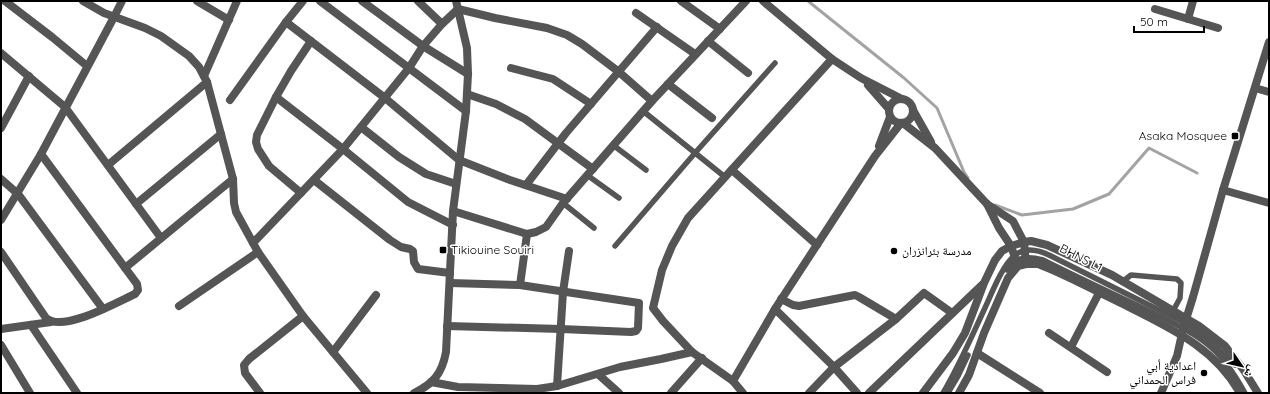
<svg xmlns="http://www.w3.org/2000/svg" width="1270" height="394" font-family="Quicksand,'Noto Naskh Arabic',sans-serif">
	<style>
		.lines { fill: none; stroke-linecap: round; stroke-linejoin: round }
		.stream { stroke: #a3a3a3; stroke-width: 3 }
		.service { stroke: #555; stroke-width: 5.5 }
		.minor { stroke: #555; stroke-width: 8 }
		.tertiary { stroke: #555; stroke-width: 8 }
		.poi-dot { fill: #000; stroke: #fff; stroke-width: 1.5 }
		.labels { text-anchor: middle; stroke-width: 3; stroke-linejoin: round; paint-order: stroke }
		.poi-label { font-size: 12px; fill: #000; stroke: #fff; text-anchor: end }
		.street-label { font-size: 12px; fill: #000; stroke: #fff }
	</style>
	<rect width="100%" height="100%" fill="#fff"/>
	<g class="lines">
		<g class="stream">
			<polyline points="808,1 904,78 937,108 964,172 968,178"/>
			<polyline points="995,205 1022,215 1073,209 1109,194 1149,148 1197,173"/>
		</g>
		<g class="service">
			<polyline points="643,111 725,177"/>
			<polyline points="613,145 646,170"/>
			<polyline points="587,175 619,198"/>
			<polyline points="563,203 594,228"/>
			<polyline points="615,246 695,153 775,63"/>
			<path d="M1007,270C1017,256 1028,256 1043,260C1077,277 1111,293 1145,309C1165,319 1188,329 1206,343C1222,355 1235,375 1245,393"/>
			<polyline points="1122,282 1131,275 1177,279 1181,283 1180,298 1173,311"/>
			<path d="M943,393C959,366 971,338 984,310C991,295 1002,266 1014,256C1025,246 1039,250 1051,256L1185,323L1206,337L1235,365"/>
			<polyline points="948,393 958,376 968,355"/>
		</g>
		<g class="minor">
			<polyline points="5,1 52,37 87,66"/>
			<polyline points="83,1 104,13 145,28 161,36 189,56 199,67 207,82 233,179 234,203 236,212 258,252 303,316 367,393"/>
			<polyline points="197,1 229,20"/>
			<polyline points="320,1 466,111"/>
			<polyline points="362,1 423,46 468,74"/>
			<polyline points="418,1 442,24"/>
			<polyline points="681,1 720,29"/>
			<polyline points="763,1 832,59 861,78 902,99"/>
			<polyline points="1155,9 1218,28"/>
			<polyline points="636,13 695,54"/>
			<polyline points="1188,19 1193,1"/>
			<polyline points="286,22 385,98 459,160 510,180 567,199"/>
			<polyline points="708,41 748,73"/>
			<polyline points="1,53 65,107 161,238"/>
			<polyline points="511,68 553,79 591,104"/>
			<polyline points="204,76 237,1"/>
			<polyline points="668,84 712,118"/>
			<polyline points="868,85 889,109"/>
			<polyline points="1255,88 1269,92"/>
			<polyline points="467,94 496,104 525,119 593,169"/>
			<polyline points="276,97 343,149 408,202 453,225"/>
			<circle cx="901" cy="111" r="12"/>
			<polyline points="230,100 286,22 303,1"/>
			<polyline points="913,110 931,142"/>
			<polyline points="903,123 935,148 987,204 1013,221 1024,242 1026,264"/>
			<polyline points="361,127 399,157 426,174 456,184"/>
			<polyline points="1,128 29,76"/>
			<polyline points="879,146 890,117"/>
			<polyline points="108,165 207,82"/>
			<polyline points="732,170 817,245"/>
			<polyline points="1,179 18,194 103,309"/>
			<polyline points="314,180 390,240 401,247 410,249 413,251 414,262 418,269 450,273"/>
			<polyline points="526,185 566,133 657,27"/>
			<polyline points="1223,190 1269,203"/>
			<polyline points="301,193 269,166 258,149 256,142 257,135 276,97 291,71 311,41"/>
			<polyline points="136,204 221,134"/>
			<polyline points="987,204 999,228 1011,246 1018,266"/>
			<polyline points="453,211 527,234 536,232 546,227 563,203 652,101 746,1"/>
			<polyline points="1,220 41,154 114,17 122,1"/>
			<polyline points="253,243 343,149 409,68 423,46 442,24 458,9 495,18 547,28 567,35 582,44 619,72 652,101"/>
			<path d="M1,252L46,318C63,333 117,302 135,294L138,290L137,284L41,154"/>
			<polyline points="125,268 233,179"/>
			<polyline points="520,285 527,234"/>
			<polyline points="781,299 793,305 799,306 855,295 859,297 896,319"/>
			<polyline points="179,306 258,252"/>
			<polyline points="775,309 834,367 857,393"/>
			<polyline points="31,325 77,393"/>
			<polyline points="447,326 561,329 631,332 636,331 638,328 639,303 520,285 450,283"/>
			<polyline points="1,329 51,322"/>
			<polyline points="1049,333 1107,372"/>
			<polyline points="1,345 30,393"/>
			<polyline points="1071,347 1099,293"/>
			<polyline points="333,352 376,295"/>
			<polyline points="977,353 1040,393"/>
			<polyline points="599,375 619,393"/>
			<polyline points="733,381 775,309 875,156 901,123"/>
			<polyline points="431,382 458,387 537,389 557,386 620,367 661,359 692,352"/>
			<polyline points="557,386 563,292 569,251"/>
			<polyline points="260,393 245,373 244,365 249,359 303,316"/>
			<polyline points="671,393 702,358"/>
			<polyline points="743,393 733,381 692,352 663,321 653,308 662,270 672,246 688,218 832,59"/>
			<polyline points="809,393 834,367 896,319 924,293 952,313"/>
			<polyline points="869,393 982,285"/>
			<polyline points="923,393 953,353 965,333 984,283 995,260 1002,251 1011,246 1024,242 1031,241 1047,245 1112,275 1199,326 1225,346 1243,369 1258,393"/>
			<path d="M959,393L969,375L984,333L1008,278L1018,266L1026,264H1038C1067,275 1093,290 1121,303C1167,327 1213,345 1240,393"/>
			<polyline points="1161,393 1177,356 1183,329 1193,297 1223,190 1269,42"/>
		</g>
		<path class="tertiary" d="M414,393C433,384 442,374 446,352L453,211L466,111L468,74L467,48L456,1"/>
	</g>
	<g class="poi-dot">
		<rect x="1231" y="132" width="8" height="8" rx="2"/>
		<rect x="439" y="246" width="8" height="8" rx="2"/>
		<circle cx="894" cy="251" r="4"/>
		<circle cx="1204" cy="373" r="4"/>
	</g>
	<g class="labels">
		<g class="poi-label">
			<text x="1227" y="140">Asaka Mosquee</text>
			<text x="451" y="254" text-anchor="start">Tikiouine Souiri</text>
			<text x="902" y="255" text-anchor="start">مدرسة بئرانزران</text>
			<text x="1196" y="370">اعدادية أبي<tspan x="1196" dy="14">فراس الحمداني</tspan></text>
		</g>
		<g class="street-label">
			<text transform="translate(1081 258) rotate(27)" y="4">BHNS L1</text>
		</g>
	</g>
	<rect width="1270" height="394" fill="none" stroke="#000000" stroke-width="4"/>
	<g transform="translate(1242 366) rotate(124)" stroke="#ffffff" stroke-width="3" paint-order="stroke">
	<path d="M0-3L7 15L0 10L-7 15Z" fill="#000000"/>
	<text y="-6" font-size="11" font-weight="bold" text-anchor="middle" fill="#000000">ش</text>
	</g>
	<path d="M1134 26v6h70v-6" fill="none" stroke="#000000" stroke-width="2"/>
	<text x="1140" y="26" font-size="12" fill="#000000" stroke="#ffffff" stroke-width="3" paint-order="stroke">50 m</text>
</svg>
